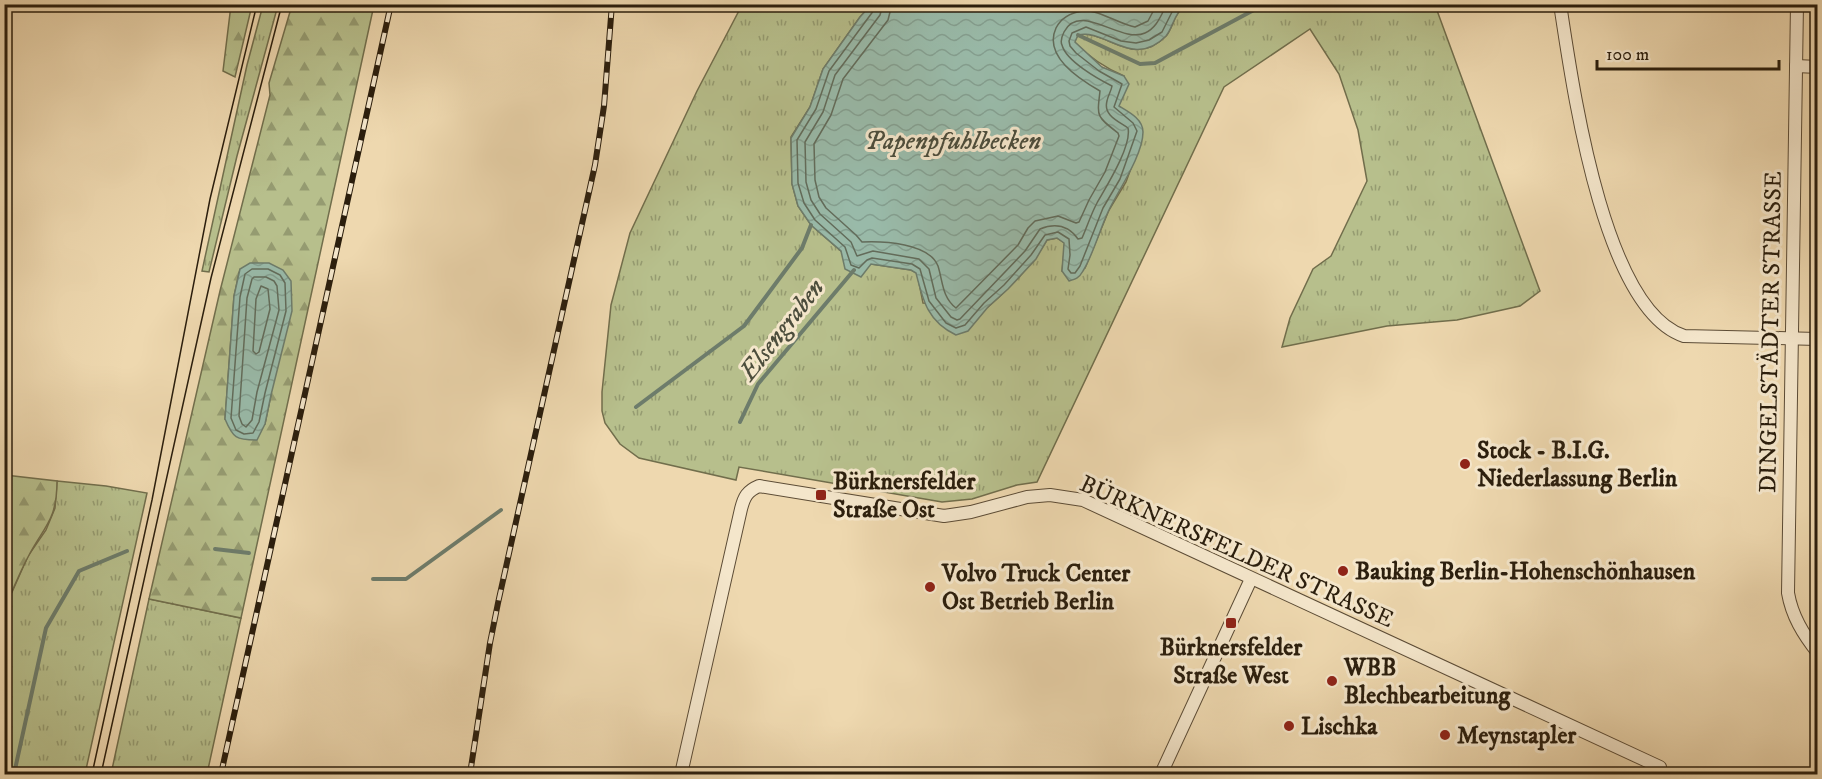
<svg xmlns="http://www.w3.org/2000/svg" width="1822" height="779" font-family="'IM FELL DW Pica',serif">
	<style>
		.grass { fill: url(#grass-tufts); stroke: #716e4c; stroke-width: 1.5 }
		.forest { fill: url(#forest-firs); stroke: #716e4c; stroke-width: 1.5; fill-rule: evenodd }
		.water { fill: url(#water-waves); stroke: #6d7c6b; stroke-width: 1.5 }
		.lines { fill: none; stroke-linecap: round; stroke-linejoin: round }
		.shore { stroke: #626c5b; stroke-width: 1.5 }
		.stream { stroke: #6d7c6b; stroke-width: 4 }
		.street-casing { stroke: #5c4c36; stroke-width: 14 }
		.street { stroke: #f4e6cb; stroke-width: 12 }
		.tram { stroke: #2b1e0d; stroke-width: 1.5 }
		.rail-casing { stroke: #2b1e0d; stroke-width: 6 }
		.rail { stroke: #f4e6cb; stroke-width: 4; stroke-dasharray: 11; stroke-linecap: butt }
		.poi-dot { fill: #8f2418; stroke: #f4e6cb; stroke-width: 2 }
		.labels { text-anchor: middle; stroke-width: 6; stroke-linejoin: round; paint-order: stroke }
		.street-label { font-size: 24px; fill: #2b1e0d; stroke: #f4e6cb }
		.poi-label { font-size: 24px; font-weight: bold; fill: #2b1e0d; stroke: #f4e6cb; text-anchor: start }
		.water-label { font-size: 26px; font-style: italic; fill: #4c4d3c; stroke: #f4e6cb }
	</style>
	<defs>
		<pattern id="grass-tufts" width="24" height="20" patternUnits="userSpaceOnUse" patternTransform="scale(1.5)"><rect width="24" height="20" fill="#b7bf8c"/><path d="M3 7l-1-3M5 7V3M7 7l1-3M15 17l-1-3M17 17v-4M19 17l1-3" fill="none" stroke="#959b71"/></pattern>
		<pattern id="forest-firs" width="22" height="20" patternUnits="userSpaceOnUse" patternTransform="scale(1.5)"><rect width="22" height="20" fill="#b7bf8c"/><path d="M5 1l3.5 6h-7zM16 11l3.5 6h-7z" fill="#959b71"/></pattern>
		<pattern id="water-waves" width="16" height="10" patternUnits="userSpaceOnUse" patternTransform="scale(1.5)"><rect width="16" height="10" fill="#99baa9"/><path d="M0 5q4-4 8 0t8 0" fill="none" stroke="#849f90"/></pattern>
	</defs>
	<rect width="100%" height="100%" fill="#eed8af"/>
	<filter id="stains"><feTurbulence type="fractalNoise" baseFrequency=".00333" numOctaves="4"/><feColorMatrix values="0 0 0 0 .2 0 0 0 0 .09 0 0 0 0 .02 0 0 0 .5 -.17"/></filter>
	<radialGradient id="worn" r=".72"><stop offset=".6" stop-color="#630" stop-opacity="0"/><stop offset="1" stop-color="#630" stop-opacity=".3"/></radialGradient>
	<g class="grass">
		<polygon points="263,5 278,5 237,156 209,272 202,271 247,65"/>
		<path d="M742,5H871L860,17L823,69L810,107L791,137L792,184L798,206L811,225L841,251L871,264L911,270L917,273L923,303L988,307C1011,287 1032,266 1047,240L1057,238L1065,243L1062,271L1085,268L1109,210L1126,182L1141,141L1119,106L1124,76C1105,68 1089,57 1074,42L1078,35C1105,28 1133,70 1166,36C1173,28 1174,13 1185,5H1435L1540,291L1520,306L1457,320L1387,326L1282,347L1290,318L1313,269L1331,256L1367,181L1358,130L1339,74L1310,29L1224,87L1037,482L1017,485L972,499L942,502L739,467L736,480L639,458L620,444L605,423L602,411V392L611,305L630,233L697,91Z"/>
		<polygon points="57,481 106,486 147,493 85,774 5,774 5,608 28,556 46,530 55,508"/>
		<polygon points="149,599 241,618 207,774 111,774"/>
	</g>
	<g class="forest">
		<polygon points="231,5 252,5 235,77 223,71"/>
		<path d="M292,5H374L241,618L149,599L220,291L270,95L269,83ZM240,269L271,395L265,424L225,419L234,296Z"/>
		<path d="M5,475L57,481C57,521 44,526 28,557C19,574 12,591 5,608Z"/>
	</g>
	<g class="water">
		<path d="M871,5H1185C1174,13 1173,28 1166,36C1133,70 1105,28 1078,35L1075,42L1102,67L1124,76L1129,84L1119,106C1129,112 1143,119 1143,132C1143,155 1118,191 1108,212C1100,229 1093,255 1083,271C1079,278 1076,279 1069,281L1062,271L1064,243L1057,238L1047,240L1036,259L1008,289L988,307L968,331L956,335C928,322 923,301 916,273L911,270L871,264L861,277L845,269L841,251L811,225L798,206L792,184L791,138L810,107L823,69L860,17Z"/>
		<path d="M250,263H269L283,270L291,281L292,311L271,395L265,424L257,440C236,440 233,438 225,419L234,296L240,269Z"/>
	</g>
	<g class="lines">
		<g class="shore">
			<polyline points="875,4 874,10 829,71 816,109 797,140 798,183 804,203 815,220 845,247 851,265 859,268 867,260 872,258 912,264 920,269 929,301 946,323 956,328 965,325 984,303 1004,285 1031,255 1045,235 1058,232 1069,239 1070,255 1068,269 1071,273 1075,273 1080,266 1103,208 1120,179 1137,131 1133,123 1114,107 1122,84 1099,71 1076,53 1070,46 1069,41 1072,33 1086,27 1121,41 1136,43 1149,40 1162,32 1176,4"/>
			<path d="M883,4L880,15L835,75L823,112L805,142L806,182L811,200L820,214L851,242L857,256L873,251L919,259L929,269L936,298L951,317L957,320L960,319L1025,251L1040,229C1055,223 1068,225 1078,239L1082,238C1087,227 1091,214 1097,203C1106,187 1132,146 1128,128C1118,121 1103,115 1107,101C1108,95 1111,92 1112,86C1098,79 1066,61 1062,45C1060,41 1062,36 1064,32C1080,1 1121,44 1145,33C1157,28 1161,15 1167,4"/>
			<path d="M892,4L888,20L843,79L831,115L814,144L815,180L819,197L826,208L856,235L862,242C883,241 929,243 938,266C943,282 942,297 956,308L1018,245L1028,228L1035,221L1058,216L1076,223L1079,222L1089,200L1105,172L1119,136L1118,133C1096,116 1097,117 1100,91C1079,79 1043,56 1056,28C1061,18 1070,13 1082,11C1099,9 1118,24 1135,27L1148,21L1157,4"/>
			<polygon points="252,269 268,269 280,275 285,283 286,311 265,393 259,422 253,433 244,434 236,430 231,418 240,297 245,274"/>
			<polygon points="254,277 266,277 274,281 277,286 279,310 257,392 252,420 246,427 242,424 239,416 247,298 252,279"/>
			<polygon points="261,286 268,289 270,309 259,352 256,354 253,351 256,299"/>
		</g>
		<g class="stream">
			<polyline points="1078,35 1140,64 1155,63 1265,4"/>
			<polyline points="636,407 744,326 802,248 811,225"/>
			<polyline points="740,422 758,384 854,270"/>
			<polyline points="215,549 249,553"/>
			<polyline points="373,579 406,579 501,510"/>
			<polyline points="14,774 46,628 79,571 127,551"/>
		</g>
		<g class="street-casing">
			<g id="street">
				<path d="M1560,4C1572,81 1602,309 1684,336L1818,339"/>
				<path d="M1797,4L1788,593C1792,616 1803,634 1818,653"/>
				<polyline points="1796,66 1818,67"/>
				<path d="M681,774L741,509C744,497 747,491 759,486L944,516L971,512L1027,497L1050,495L1083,500L1660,767"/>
				<polyline points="1161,774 1251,579"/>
			</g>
		</g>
		<use href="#street" class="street"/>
		<g class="tram">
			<polyline points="92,774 152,500 210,199 257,4"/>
			<polyline points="101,774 211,278 282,4"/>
		</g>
		<g class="rail-casing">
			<g id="rail">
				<polyline points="221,774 391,4"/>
				<polyline points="470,774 490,643 498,603 595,165 604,106 612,4"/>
			</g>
		</g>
		<use href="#rail" class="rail"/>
	</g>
	<g class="poi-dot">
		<circle cx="1465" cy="464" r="6"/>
		<rect x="815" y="489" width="12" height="12" rx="3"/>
		<circle cx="1343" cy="571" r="6"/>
		<circle cx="930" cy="587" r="6"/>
		<rect x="1225" y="617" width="12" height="12" rx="3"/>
		<circle cx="1332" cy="681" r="6"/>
		<circle cx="1289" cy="726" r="6"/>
		<circle cx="1445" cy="735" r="6"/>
	</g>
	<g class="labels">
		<g class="street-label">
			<text transform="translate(1770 332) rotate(-89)" y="8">DINGELSTÄDTER STRASSE</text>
			<text transform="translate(1237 551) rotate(24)" y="8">BÜRKNERSFELDER STRASSE</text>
		</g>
		<g class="poi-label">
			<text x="1477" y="458">Stock - B.I.G.<tspan x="1477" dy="28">Niederlassung Berlin</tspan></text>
			<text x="833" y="489">Bürknersfelder<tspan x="833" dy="28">Straße Ost</tspan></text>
			<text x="1355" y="579">Bauking Berlin-Hohenschönhausen</text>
			<text x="942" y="581">Volvo Truck Center<tspan x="942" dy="28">Ost Betrieb Berlin</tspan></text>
			<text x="1231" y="655" text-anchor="middle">Bürknersfelder<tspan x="1231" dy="28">Straße West</tspan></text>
			<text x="1344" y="675">WBB<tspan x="1344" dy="28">Blechbearbeitung</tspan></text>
			<text x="1301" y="734">Lischka</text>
			<text x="1457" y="743">Meynstapler</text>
		</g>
		<g class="water-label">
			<text x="953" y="149">Papenpfuhlbecken</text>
			<text transform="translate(781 329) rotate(-52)" y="9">Elsengraben</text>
		</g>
	</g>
	<rect width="1822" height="779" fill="none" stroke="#eed8af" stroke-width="24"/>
	<rect x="6" y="6" width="1810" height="767" fill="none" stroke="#2b1e0d" stroke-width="3"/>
	<rect x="12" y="12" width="1798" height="755" fill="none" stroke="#2b1e0d" stroke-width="1.5"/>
	<path d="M1597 60v9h182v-9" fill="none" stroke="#2b1e0d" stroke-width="3"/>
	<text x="1606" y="60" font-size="18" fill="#2b1e0d" stroke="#f4e6cb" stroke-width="4.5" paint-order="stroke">100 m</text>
	<rect width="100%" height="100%" filter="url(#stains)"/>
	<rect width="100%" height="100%" fill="url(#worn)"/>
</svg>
